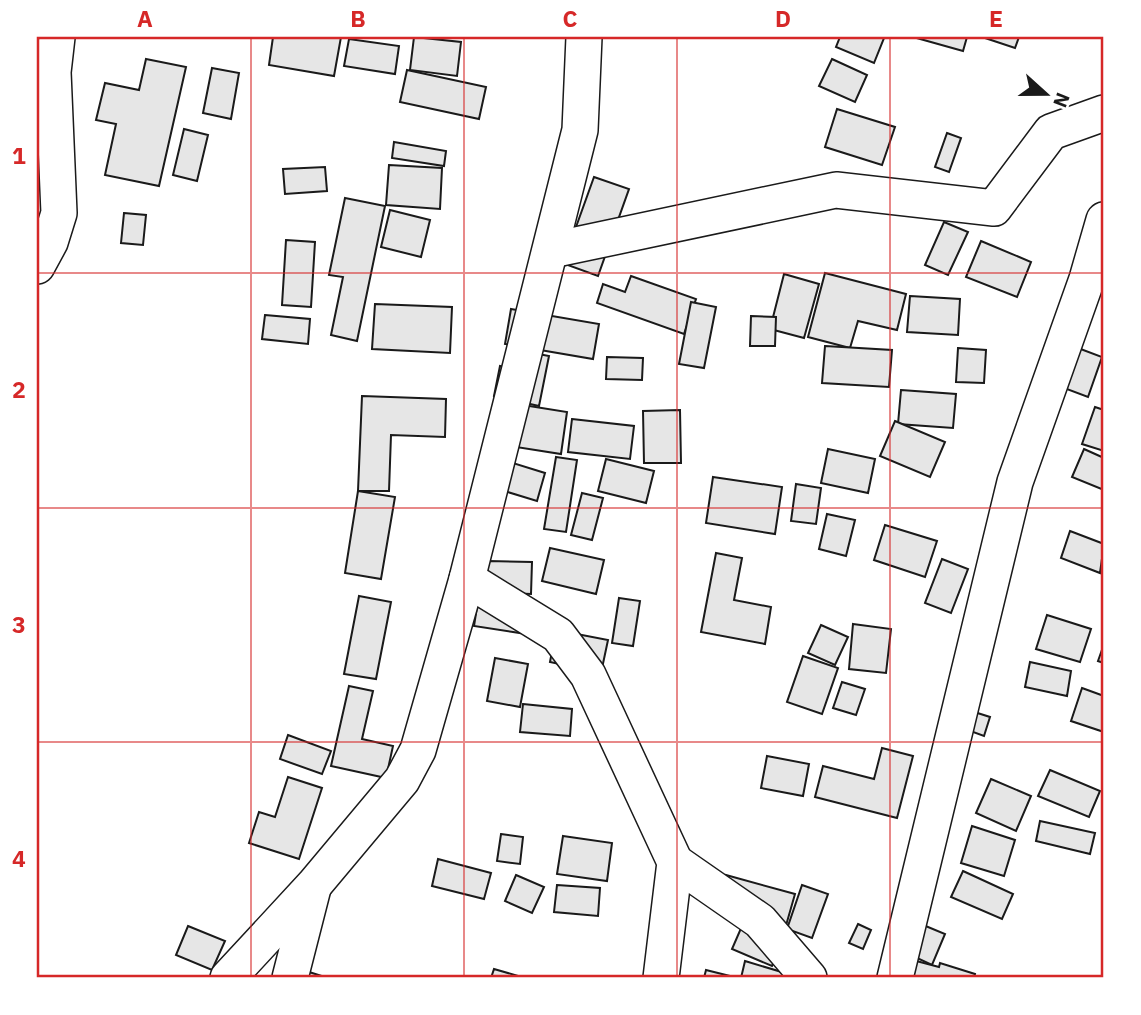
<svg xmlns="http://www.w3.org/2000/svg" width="1141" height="1015" font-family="'IBM Plex Sans',sans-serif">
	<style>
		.building { fill: #e6e6e6; stroke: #1a1a1a; stroke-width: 2 }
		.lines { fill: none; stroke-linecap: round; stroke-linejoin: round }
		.street-casing { stroke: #1a1a1a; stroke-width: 38 }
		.street { stroke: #fff; stroke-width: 35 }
		.grid { fill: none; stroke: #d62828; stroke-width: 2; stroke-opacity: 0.55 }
		.neatline { fill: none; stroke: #d62828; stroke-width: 2.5 }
		.grid-label { font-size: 23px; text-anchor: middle; font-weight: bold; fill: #d62828 }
	</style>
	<rect width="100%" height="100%" fill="#fff"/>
	<g class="building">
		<polygon points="273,37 341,37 334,76 269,65"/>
		<polygon points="414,37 461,42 457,76 410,70"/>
		<polygon points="840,37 881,37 884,38 874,63 836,47"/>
		<polygon points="913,37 967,37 963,51"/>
		<polygon points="982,37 1019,37 1015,48"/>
		<polygon points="349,39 399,46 395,74 344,66"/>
		<polygon points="146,59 186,67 159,186 105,175 116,124 96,120 105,83 139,90"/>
		<polygon points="832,59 867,75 855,102 819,86"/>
		<polygon points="212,68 239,73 231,119 203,113"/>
		<polygon points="407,70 486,87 479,119 400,102"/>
		<polygon points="837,109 895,127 882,165 825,147"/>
		<polygon points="184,129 208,135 197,181 173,175"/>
		<polygon points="947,133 961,138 949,172 935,167"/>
		<polygon points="394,142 446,151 444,166 392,158"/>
		<polygon points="389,165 442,168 440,209 386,205"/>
		<polygon points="325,167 327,191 285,194 283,169"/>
		<polygon points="594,177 629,189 598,276 551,259 564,222 576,227"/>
		<polygon points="345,198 385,206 357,341 331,335 343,277 329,275"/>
		<polygon points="390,210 430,220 421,257 381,247"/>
		<polygon points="124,213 146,215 143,245 121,243"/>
		<polygon points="944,222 968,232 948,275 925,265"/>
		<polygon points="286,240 315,242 311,307 282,305"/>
		<polygon points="981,241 1031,262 1017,297 966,277"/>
		<polygon points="825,273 906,294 897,330 858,321 850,348 808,337"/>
		<polygon points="784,274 819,284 804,338 770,329"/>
		<polygon points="631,276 696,299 684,334 597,303 603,284 625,292"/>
		<polygon points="910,296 960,299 958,335 907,332"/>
		<polygon points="691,302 716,307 704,368 679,364"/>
		<polygon points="375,304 452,307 450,353 372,349"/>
		<polygon points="511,309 599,324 593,359 505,344"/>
		<polygon points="265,315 310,319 308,344 262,339"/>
		<polygon points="751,316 776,317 775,346 750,346"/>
		<polygon points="1070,345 1102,357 1088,397 1056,385"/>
		<polygon points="825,346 892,350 889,387 822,383"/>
		<polygon points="958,348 986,350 984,383 956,382"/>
		<polygon points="528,352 549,356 539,406 494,396 500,366 525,371"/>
		<polygon points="607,357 643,358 642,380 606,379"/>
		<polygon points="901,390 956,394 953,428 898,424"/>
		<polygon points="362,396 446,399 445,437 391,435 389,491 358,491"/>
		<polygon points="523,405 567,412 561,454 516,447"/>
		<polygon points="1095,407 1104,410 1104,451 1082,444"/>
		<polygon points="680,410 681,463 644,463 643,411"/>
		<polygon points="572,419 634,426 630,459 568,452"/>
		<polygon points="895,421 945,442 930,477 880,456"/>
		<polygon points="828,449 875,459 868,493 821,483"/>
		<polygon points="1084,449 1104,458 1104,490 1072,477"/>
		<polygon points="556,457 577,460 566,532 544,529"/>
		<polygon points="497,458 545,473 537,501 488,486"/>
		<polygon points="606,459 654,471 646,503 598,491"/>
		<polygon points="713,477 782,487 775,534 706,523"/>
		<polygon points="796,484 821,488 816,524 791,521"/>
		<polygon points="358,491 395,497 381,579 345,573"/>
		<polygon points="582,493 603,498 592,540 571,535"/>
		<polygon points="827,514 855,520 846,556 819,549"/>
		<polygon points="885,525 937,541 925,577 874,560"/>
		<polygon points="1070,531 1104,544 1100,573 1061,558"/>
		<polygon points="550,548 604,560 596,594 542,581"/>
		<polygon points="716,553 742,558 734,600 771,607 765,644 701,632"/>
		<polygon points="942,559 968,569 951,613 925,603"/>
		<polygon points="488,561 532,562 531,594 487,592"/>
		<polygon points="479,594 525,601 520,633 474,626"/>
		<polygon points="359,596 391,602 376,679 344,674"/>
		<polygon points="619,598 640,601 633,646 612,643"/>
		<polygon points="1047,615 1091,629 1080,662 1036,649"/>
		<polygon points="853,624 891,629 886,673 849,669"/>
		<polygon points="821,625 848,637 835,665 808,653"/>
		<polygon points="556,630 608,640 601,673 550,662"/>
		<polygon points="1104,644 1104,663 1098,661"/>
		<polygon points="803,656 838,668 822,714 787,702"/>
		<polygon points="495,658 528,664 520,707 487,701"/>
		<polygon points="1030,662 1071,671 1067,696 1025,687"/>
		<polygon points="842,682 865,689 856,715 833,708"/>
		<polygon points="349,686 373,691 362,739 393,746 386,778 331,766"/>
		<polygon points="1082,688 1104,696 1104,732 1071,721"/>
		<polygon points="523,704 572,709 570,736 520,732"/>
		<polygon points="968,710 990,717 984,736 962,728"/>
		<polygon points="288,735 331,751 322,774 280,759"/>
		<polygon points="882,748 913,756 897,818 815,797 823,766 874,779"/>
		<polygon points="767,756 809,764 803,796 761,788"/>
		<polygon points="1050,770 1100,791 1089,817 1038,796"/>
		<polygon points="288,777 322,788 299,859 249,843 259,812 275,817"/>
		<polygon points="991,779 1031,796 1016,831 976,813"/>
		<polygon points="1040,821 1095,833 1090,854 1036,841"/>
		<polygon points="972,826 1015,840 1004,876 961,863"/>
		<polygon points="501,834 523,837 520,864 497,861"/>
		<polygon points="563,836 612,843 607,881 557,874"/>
		<polygon points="438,859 491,873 484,899 432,886"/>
		<polygon points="963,871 1013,894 1002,919 951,897"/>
		<polygon points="516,875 544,887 532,913 505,901"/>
		<polygon points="726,875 795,894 785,929 716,910"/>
		<polygon points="557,885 600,888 598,916 554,912"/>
		<polygon points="802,885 828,894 812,938 787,929"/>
		<polygon points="745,919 785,937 772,966 732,949"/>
		<polygon points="916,922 945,934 932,965 904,952"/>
		<polygon points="858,924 871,930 863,949 849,943"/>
		<polygon points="188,926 225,941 212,970 176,955"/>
		<polygon points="905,958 939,967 940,963 975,974 974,978 899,978"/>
		<polygon points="745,961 785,973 783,978 741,978"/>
		<polygon points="494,969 525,978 491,978"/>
		<polygon points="706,970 738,978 704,978"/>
		<polygon points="309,972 328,978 307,978"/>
	</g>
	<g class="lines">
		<g class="street-casing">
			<g id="street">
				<polyline points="552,250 836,190 994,208 1051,132 1104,113"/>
				<polyline points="37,266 50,242 59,213 53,72 57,37"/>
				<polyline points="467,579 558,635 588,675 675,862 661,978"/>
				<polyline points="675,862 760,921 809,978"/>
				<polyline points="228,978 314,885 402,780 418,750 467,579 580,130 584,37"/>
				<polyline points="290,978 313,888"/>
				<polyline points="895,978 1015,482 1087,279 1104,220"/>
			</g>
		</g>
		<use href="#street" class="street"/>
	</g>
	<path class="grid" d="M251,37V978M464,37V978M677,37V978M890,37V978M37,273H1104M37,508H1104M37,742H1104"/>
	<rect width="1141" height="1015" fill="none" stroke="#ffffff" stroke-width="77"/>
	<g transform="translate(1046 94) rotate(111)" stroke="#ffffff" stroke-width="5" paint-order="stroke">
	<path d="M0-5L12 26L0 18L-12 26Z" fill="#1a1a1a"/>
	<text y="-10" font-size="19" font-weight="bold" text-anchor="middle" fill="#1a1a1a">N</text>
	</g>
	<rect x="38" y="38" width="1064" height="938" class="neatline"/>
	<g class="grid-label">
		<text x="145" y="27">A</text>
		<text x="358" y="27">B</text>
		<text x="570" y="27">C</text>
		<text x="783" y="27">D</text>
		<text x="996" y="27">E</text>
		<text x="19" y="164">1</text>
		<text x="19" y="398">2</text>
		<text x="19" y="633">3</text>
		<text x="19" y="867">4</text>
	</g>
</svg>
